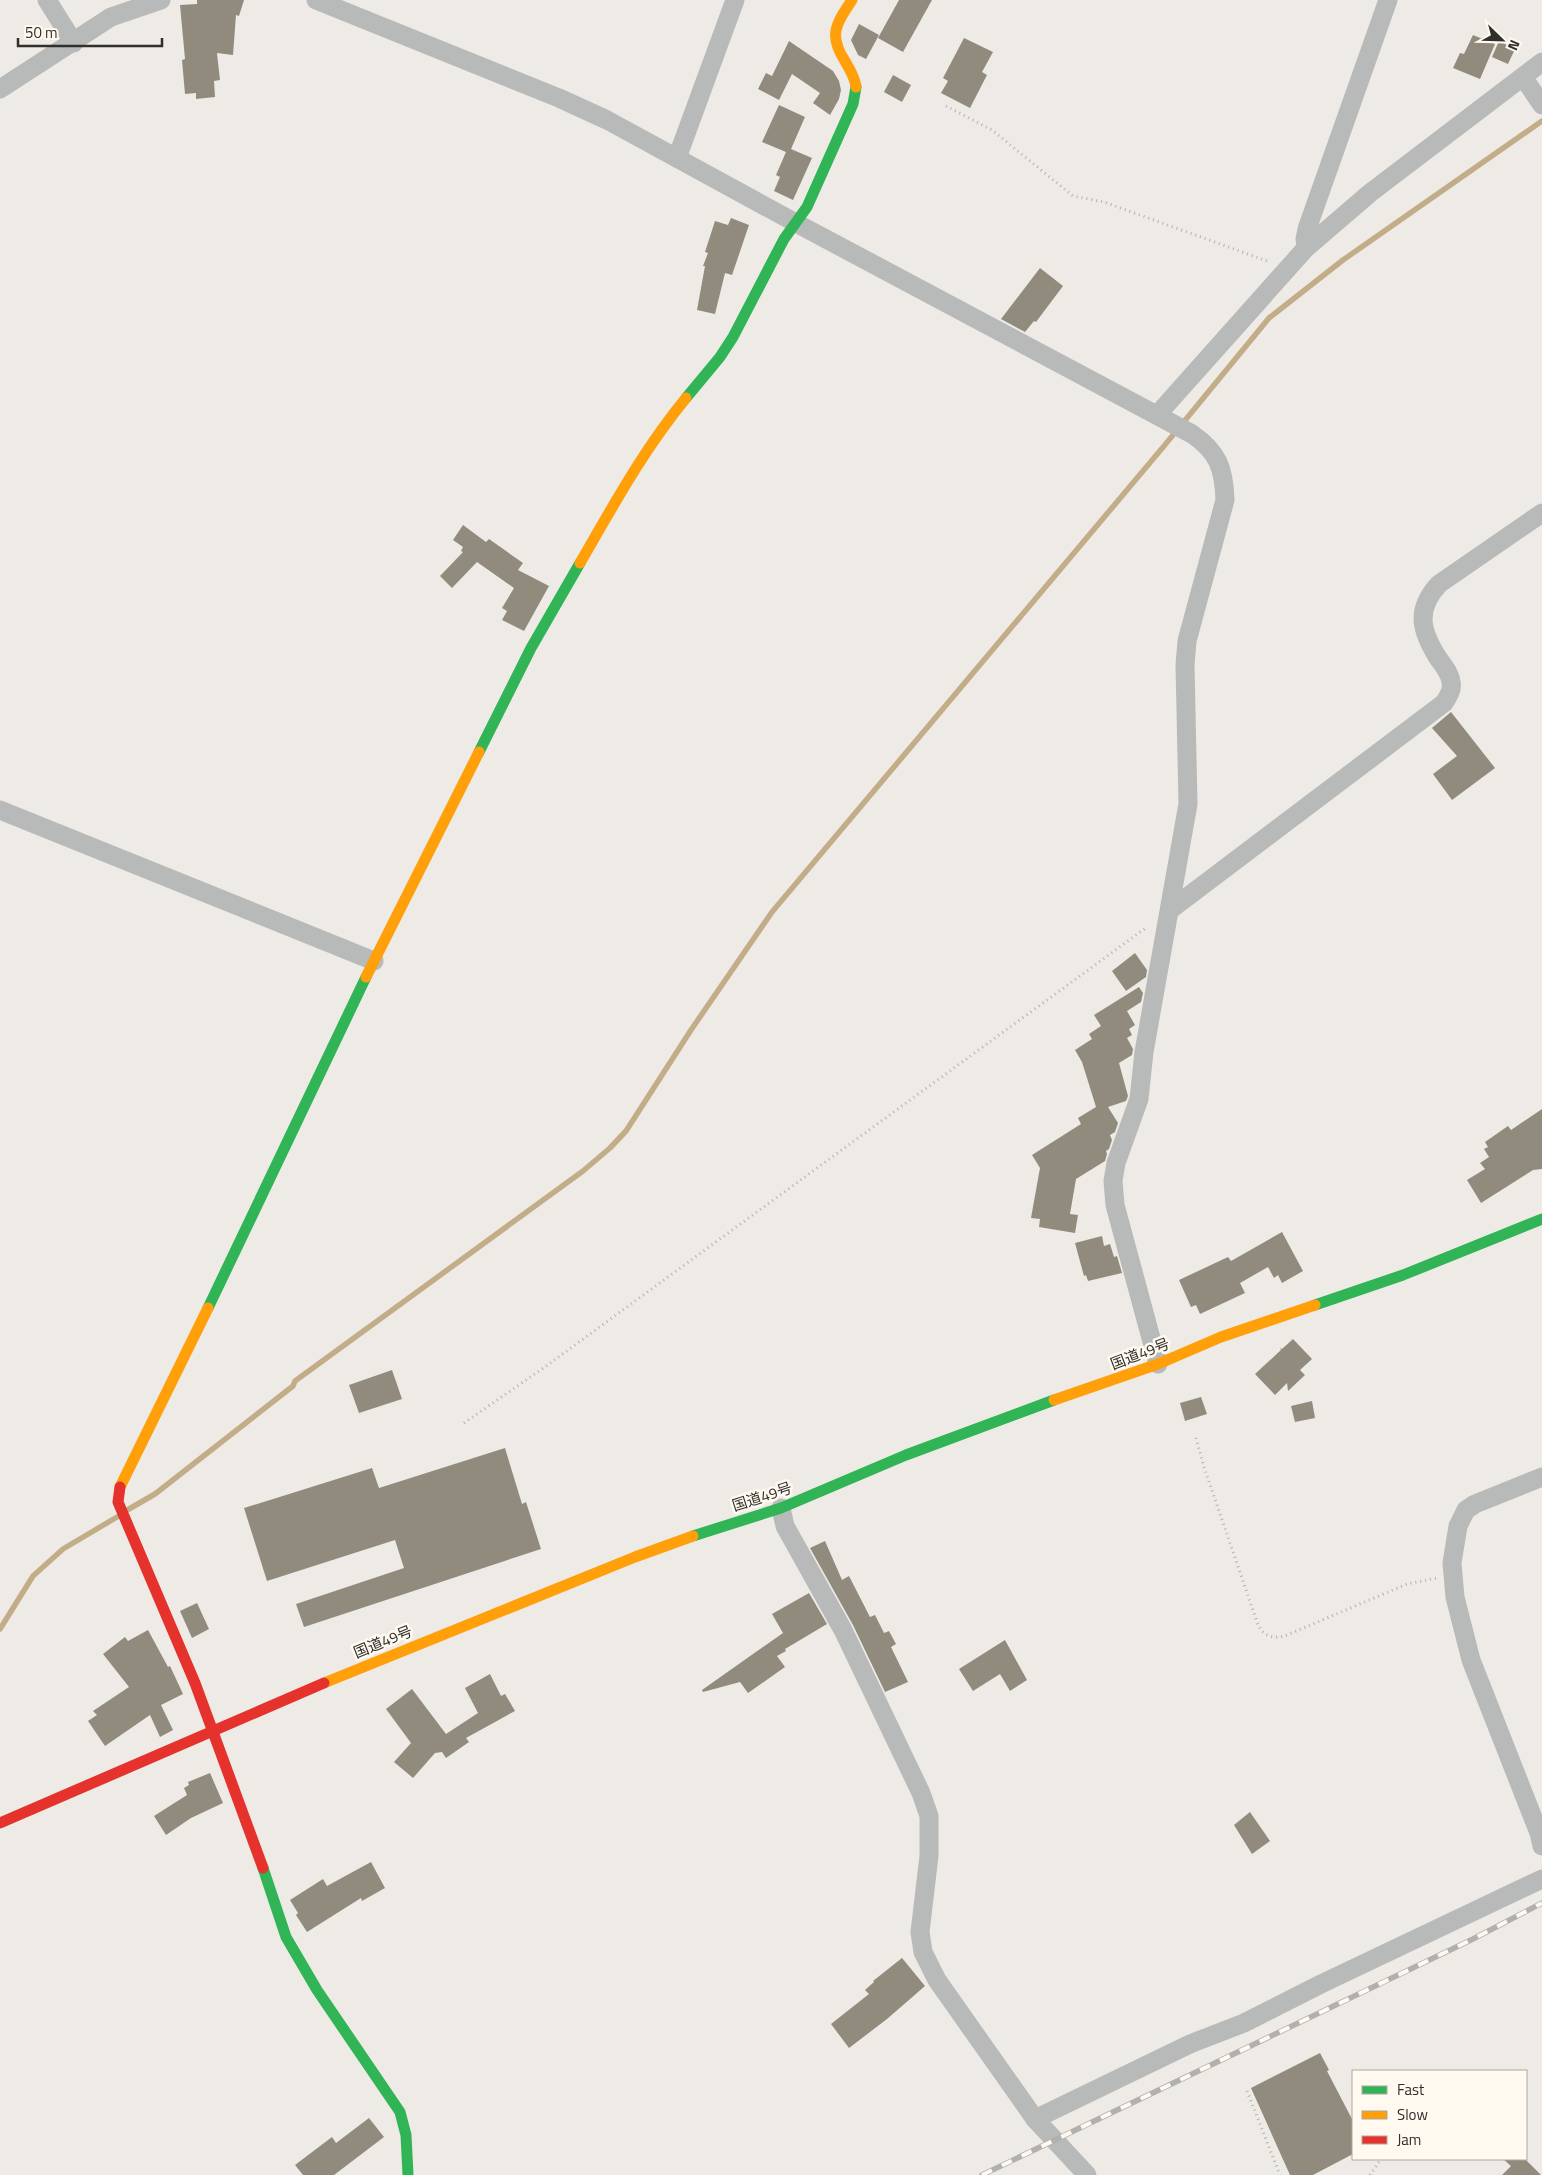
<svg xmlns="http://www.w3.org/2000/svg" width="1542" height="2175" font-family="'Titillium Web','Noto Sans JP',sans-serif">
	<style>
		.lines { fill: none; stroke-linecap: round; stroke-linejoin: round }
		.stream { stroke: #c3ac88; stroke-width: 5.5 }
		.building { fill: #918b7e }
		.path { stroke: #b2b2b0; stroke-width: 3; stroke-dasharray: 1 4; stroke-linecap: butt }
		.street { stroke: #b8baba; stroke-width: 19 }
		.fast { stroke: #30b455; stroke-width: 11 }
		.slow { stroke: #ff9f0a; stroke-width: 11 }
		.jam { stroke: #e5322d; stroke-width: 11 }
		.rail-casing { stroke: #b2b0af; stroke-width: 5.5 }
		.rail { stroke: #fff9f0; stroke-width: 4; stroke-dasharray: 11; stroke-linecap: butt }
		.labels { text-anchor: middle; stroke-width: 5; stroke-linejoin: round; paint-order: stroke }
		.street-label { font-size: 15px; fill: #312f2c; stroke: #fff9f0 }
	</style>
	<rect width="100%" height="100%" fill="#eeebe6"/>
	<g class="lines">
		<g class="stream">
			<polyline points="129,1509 155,1494 293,1386 295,1381 583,1171 610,1148 626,1131 691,1030 772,912 1164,446 1269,318 1343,260 1542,121"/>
			<polyline points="0,1629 33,1576 63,1549 117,1517"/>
		</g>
	</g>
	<g class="building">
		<polygon points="197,0 244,0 239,16 236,15 233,55 217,53 220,80 214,81 215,97 196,99 196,93 185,94 182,60 185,59 180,5 197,4"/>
		<polygon points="899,0 932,0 903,52 878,38"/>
		<polygon points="859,24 879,35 866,59 858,55 851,40"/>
		<polygon points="1473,35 1495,44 1480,79 1453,68 1460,53 1464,54"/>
		<polygon points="964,38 993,52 982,72 987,75 970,108 941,93 948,81 943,78"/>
		<polygon points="789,41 833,71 839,81 841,90 839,99 830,115 813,103 820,93 792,74 779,100 758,89 766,73 772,76"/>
		<polygon points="1499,41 1515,49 1508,64 1492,57"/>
		<polygon points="893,75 911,85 902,102 884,92"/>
		<polygon points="779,105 805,117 791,149 812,158 793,200 774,191 780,177 776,175 786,152 762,142"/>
		<polygon points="731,218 749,225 732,275 725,273 715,314 697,310 705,266 703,266 708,253 705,252 715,221 728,225"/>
		<polygon points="1040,268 1063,286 1036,322 1034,321 1025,332 1001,319"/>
		<polygon points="463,525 486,542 489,539 523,563 518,570 549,586 524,631 502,620 507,611 502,608 514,588 477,562 452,588 440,576 463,552 461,551 463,547 453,540"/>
		<polygon points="1451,712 1495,768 1452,800 1433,774 1457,756 1432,728"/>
		<polygon points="1135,953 1147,970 1146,977 1126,991 1112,971"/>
		<polygon points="1139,987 1143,993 1141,1002 1127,1011 1135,1025 1129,1029 1132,1035 1127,1038 1133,1049 1132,1055 1119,1063 1128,1096 1126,1101 1108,1107 1118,1123 1115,1132 1110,1135 1112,1140 1109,1149 1106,1151 1107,1154 1105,1161 1076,1179 1070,1214 1078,1215 1075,1233 1039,1227 1040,1219 1031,1218 1040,1168 1032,1155 1081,1124 1078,1118 1096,1107 1082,1062 1075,1050 1092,1039 1089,1034 1101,1026 1094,1015"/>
		<polygon points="1542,1109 1542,1169 1533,1170 1481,1203 1467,1180 1485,1169 1480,1163 1489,1157 1484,1149 1488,1147 1485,1142 1508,1126 1511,1130"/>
		<polygon points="1282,1232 1303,1271 1282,1283 1278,1275 1274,1278 1268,1267 1240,1283 1245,1293 1200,1314 1196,1305 1191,1307 1179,1280 1228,1257 1231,1261"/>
		<polygon points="1102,1236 1104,1246 1110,1244 1114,1257 1117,1256 1122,1273 1088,1281 1086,1275 1084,1276 1075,1243"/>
		<polygon points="1293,1339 1312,1359 1300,1370 1305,1375 1288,1391 1287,1383 1275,1395 1255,1374 1281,1350 1280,1348 1282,1349"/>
		<polygon points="392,1370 402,1399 359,1413 349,1385"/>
		<polygon points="1201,1397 1207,1414 1185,1421 1180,1403"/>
		<polygon points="1312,1401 1315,1418 1295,1422 1291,1406"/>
		<polygon points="505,1448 522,1504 526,1502 541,1549 304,1627 296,1604 404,1568 395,1540 267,1581 244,1508 372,1468 379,1488"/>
		<polygon points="825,1541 842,1580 849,1576 870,1617 875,1615 884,1633 889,1631 896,1644 891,1647 908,1682 885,1692 853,1625 810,1548"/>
		<polygon points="809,1593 827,1624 785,1649 786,1651 777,1656 785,1667 748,1693 740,1682 703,1692 702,1690 783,1633 772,1614"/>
		<polygon points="197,1603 209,1629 192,1638 180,1611"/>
		<polygon points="148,1630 168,1667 170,1666 183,1694 161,1705 173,1730 160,1737 150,1715 105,1746 88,1721 97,1715 93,1711 129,1687 103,1654 125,1637 128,1641"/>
		<polygon points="1005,1640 1027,1680 1010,1691 1000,1674 973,1691 959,1669"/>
		<polygon points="490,1674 501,1696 505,1694 515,1711 466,1738 469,1742 446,1758 442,1752 435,1753 413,1778 394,1762 411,1743 386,1709 412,1689 446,1734 478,1713 465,1688"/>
		<polygon points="210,1773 223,1803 191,1818 166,1835 154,1816 187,1795 184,1788 189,1785 188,1782"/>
		<polygon points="1250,1812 1270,1841 1252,1854 1234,1825"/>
		<polygon points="371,1862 385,1888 362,1901 361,1898 307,1932 296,1915 298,1913 290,1900 323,1879 327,1886"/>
		<polygon points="902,1958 925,1986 887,2019 849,2048 831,2024 869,1994 865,1990 874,1982 873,1981"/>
		<polygon points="1320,2053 1329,2070 1327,2071 1353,2121 1353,2154 1313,2175 1290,2175 1251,2088"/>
		<polygon points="369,2118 384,2137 334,2175 303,2175 295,2165 332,2137 336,2143"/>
		<polygon points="1503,2159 1525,2159 1541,2175 1502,2175 1511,2166"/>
	</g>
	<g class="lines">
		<g class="path">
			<polyline points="946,106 992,130 1073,196 1104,202 1270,262"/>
			<polyline points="464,1423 542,1369 1147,927"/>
			<path d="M1196,1438L1204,1467L1257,1622C1262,1636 1273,1640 1287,1635L1407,1584L1437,1578"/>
			<polyline points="1247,2091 1280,2175"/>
			<polyline points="1370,2175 1381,2159"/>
		</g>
		<g class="street">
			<polyline points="47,0 74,43"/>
			<path d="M316,0L559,98L607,120L796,223L1192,434C1218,452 1224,468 1225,500L1187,641L1185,665L1188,804L1144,1052L1139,1099L1116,1163L1113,1181L1115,1205L1158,1364"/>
			<polyline points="1523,77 1542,105"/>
			<polyline points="0,89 111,17 161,0"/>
			<polyline points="677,158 735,0"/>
			<polyline points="1306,248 1370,193 1542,62"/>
			<polyline points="1157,415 1306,248 1305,239 1307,229 1388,0"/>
			<polyline points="0,810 374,961"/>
			<path d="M1170,910L1444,703C1448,697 1453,689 1451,682C1450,673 1443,665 1438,658C1421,631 1415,610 1439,584L1542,513"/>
			<polyline points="1542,1477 1475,1504 1466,1510 1458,1526 1452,1563 1455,1597 1471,1660 1539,1833 1542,1846"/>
			<polyline points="781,1508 785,1526 843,1630 921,1793 929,1816 929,1856 920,1932 923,1952 937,1980 1035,2119 1087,2175"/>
			<polyline points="1035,2119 1190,2044 1244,2023 1321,1984 1542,1879"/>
		</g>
		<g class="fast">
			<polyline points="686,398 720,357 733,337 784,239 807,207 853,104 856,87"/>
			<polyline points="479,752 531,648 580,563"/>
			<polyline points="1315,1305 1403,1275 1542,1219"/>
			<polyline points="208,1308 366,977"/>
			<polyline points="693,1536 781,1508 906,1455 1054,1400"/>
			<polyline points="263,1868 286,1937 317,1990 400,2112 406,2135 408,2175"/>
		</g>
		<g class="slow">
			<path d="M852,0C836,24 828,35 845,61C850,70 855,77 856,87"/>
			<path d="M580,563C613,506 644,449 686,398"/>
			<polyline points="366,977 479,752"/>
			<polyline points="1054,1400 1158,1364 1221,1337 1315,1305"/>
			<polyline points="120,1487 208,1308"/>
			<polyline points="324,1683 635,1557 693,1536"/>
		</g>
		<g class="jam">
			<polyline points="120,1487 118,1502 195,1683 263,1868"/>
			<polyline points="0,1823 324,1683"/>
		</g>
		<g class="rail-casing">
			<polyline id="rail" points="982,2175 1473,1939 1542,1903"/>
		</g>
		<use href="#rail" class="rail"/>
	</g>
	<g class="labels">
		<g class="street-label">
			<text transform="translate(1140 1354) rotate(-21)" y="5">国道49号</text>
			<text transform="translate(762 1497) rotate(-18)" y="5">国道49号</text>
			<text transform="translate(383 1642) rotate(-22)" y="5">国道49号</text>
		</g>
	</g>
	<rect x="1352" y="2070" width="175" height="90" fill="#fff9f0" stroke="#ada8a2"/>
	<rect x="1362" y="2086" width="25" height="8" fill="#30b455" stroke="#ada8a2"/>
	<text x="1397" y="2095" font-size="15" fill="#312f2c">Fast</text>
	<rect x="1362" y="2111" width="25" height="8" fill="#ff9f0a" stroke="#ada8a2"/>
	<text x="1397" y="2120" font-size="15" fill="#312f2c">Slow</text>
	<rect x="1362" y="2136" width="25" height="8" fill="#e5322d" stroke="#ada8a2"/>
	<text x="1397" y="2145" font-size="15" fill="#312f2c">Jam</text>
	<g transform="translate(1502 40) rotate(113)" stroke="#fff9f0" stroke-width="4" paint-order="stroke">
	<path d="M0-4L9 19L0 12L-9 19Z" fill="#312f2c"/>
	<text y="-8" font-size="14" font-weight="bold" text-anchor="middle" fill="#312f2c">N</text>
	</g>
	<path d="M18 38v8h144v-8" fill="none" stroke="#312f2c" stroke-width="2.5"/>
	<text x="25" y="38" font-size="15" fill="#312f2c" stroke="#fff9f0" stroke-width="4" paint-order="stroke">50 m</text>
</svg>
